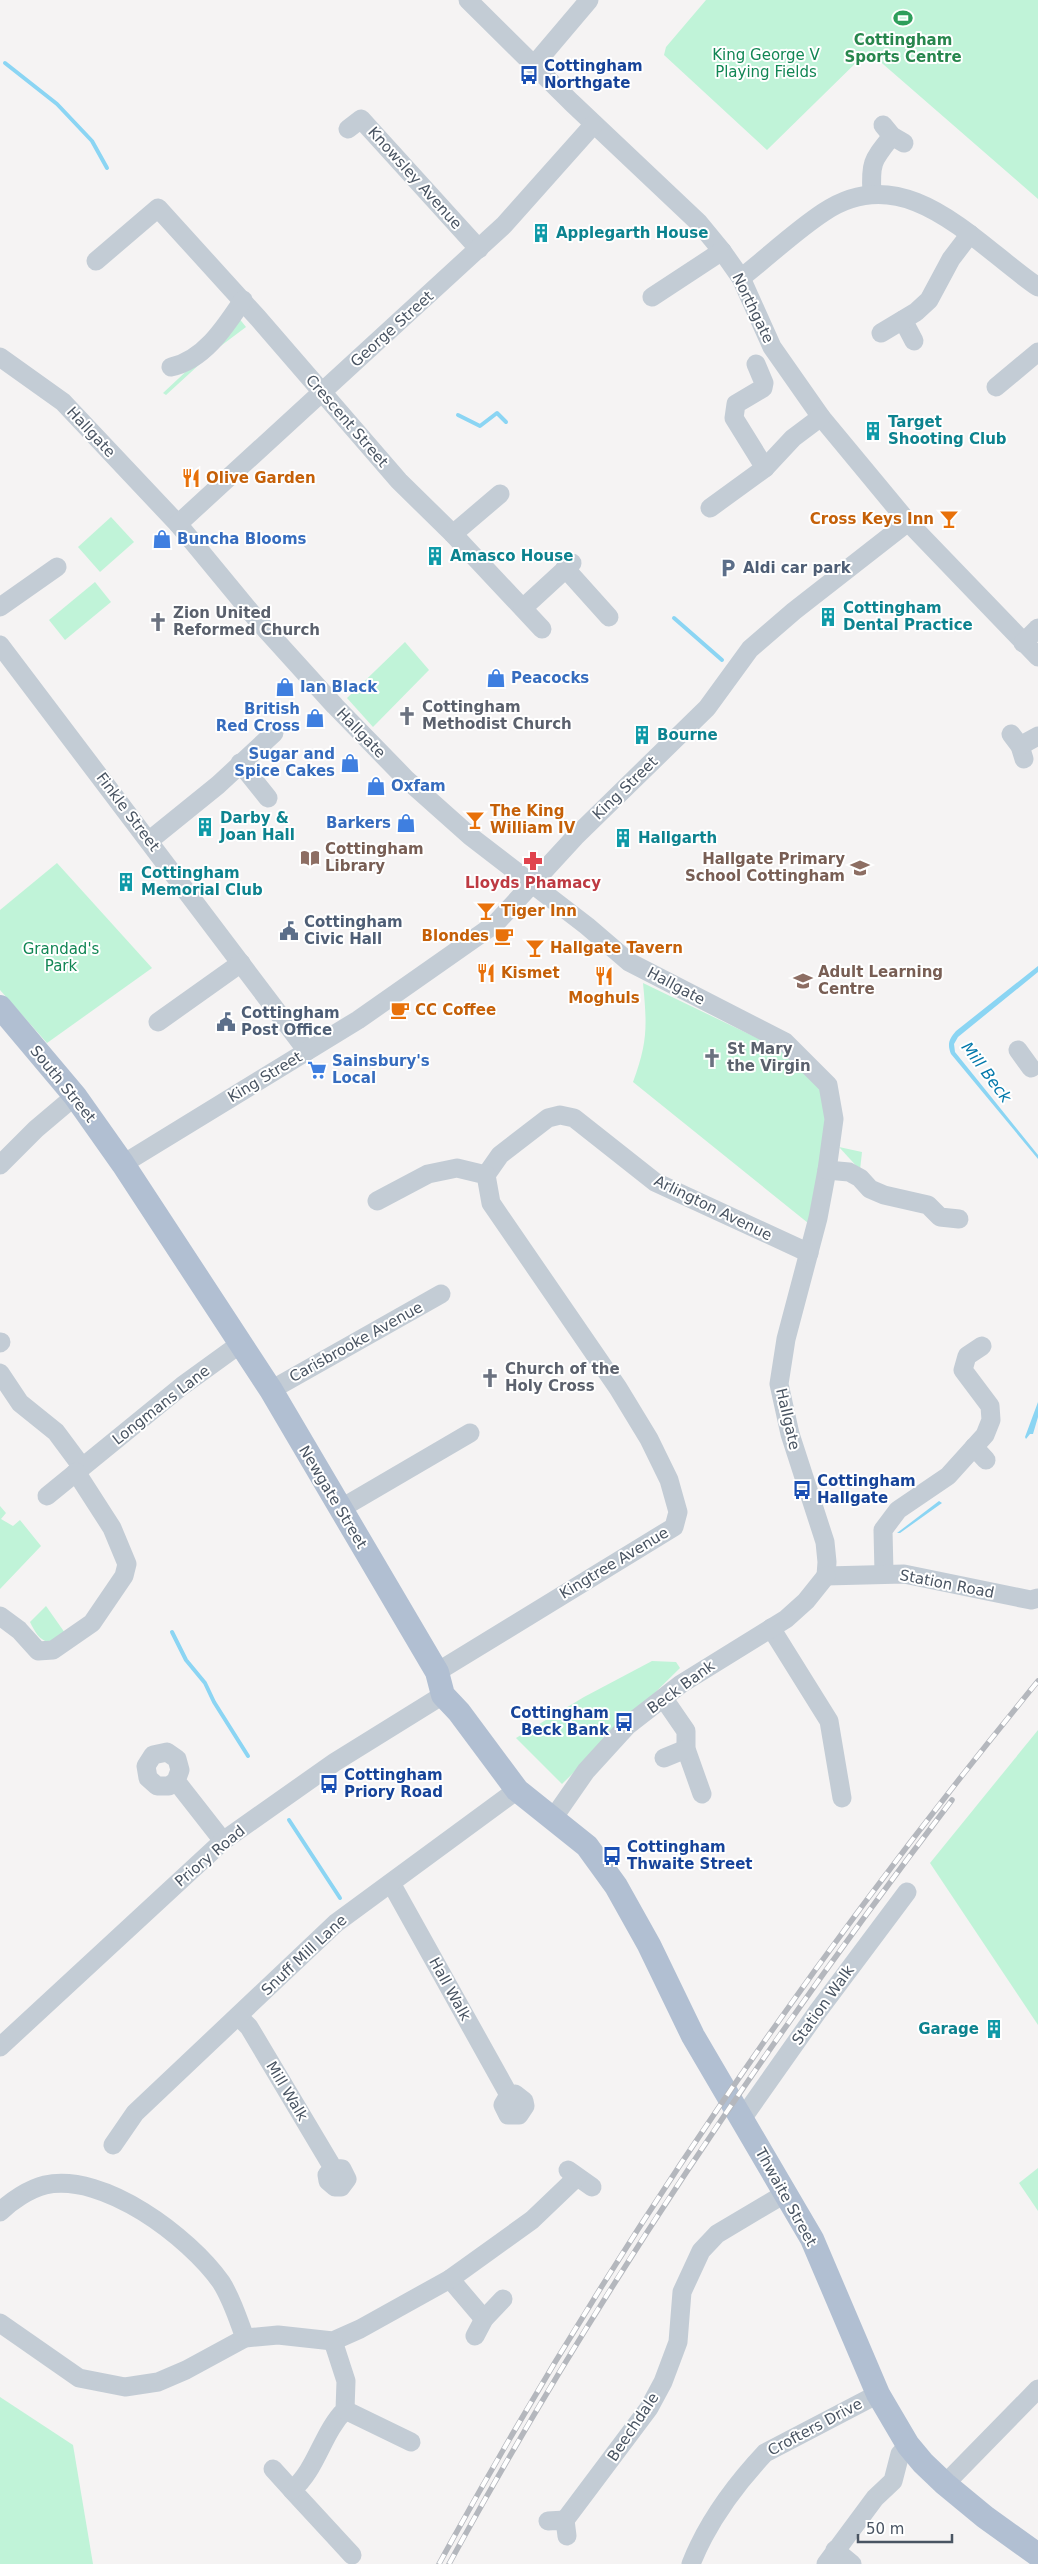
<svg xmlns="http://www.w3.org/2000/svg" width="1038" height="2564" font-family="'DejaVu Sans',sans-serif">
	<style>
		.green { fill: #c0f3d8 }
		.water { fill: #8bd5f3 }
		.lines { fill: none; stroke-linecap: round; stroke-linejoin: round }
		.stream { stroke: #8bd5f3; stroke-width: 4 }
		.minor { stroke: #c3ccd5; stroke-width: 19 }
		.major { stroke: #b1bfd2; stroke-width: 24 }
		.rail-casing { stroke: #b4b7bd; stroke-width: 5.5 }
		.rail { stroke: #fff; stroke-width: 4; stroke-dasharray: 11; stroke-linecap: butt }
		.labels { text-anchor: middle; stroke-width: 4; stroke-linejoin: round; paint-order: stroke }
		.leisure-label { font-size: 15px; font-weight: bold; fill: #27864d; stroke: #fff }
		.park-label { font-size: 15px; fill: #118654; stroke: #fff }
		.transit-label { font-size: 15px; font-weight: bold; fill: #164399; stroke: #fff; text-anchor: start }
		.street-label { font-size: 15px; fill: #495462; stroke: #fff }
		.culture-label { font-size: 15px; font-weight: bold; fill: #0d838f; stroke: #fff; text-anchor: start }
		.food-label { font-size: 15px; font-weight: bold; fill: #c56008; stroke: #fff; text-anchor: start }
		.shop-label { font-size: 15px; font-weight: bold; fill: #366cbe; stroke: #fff; text-anchor: start }
		.service-label { font-size: 15px; font-weight: bold; fill: #4e5e75; stroke: #fff; text-anchor: start }
		.worship-label { font-size: 15px; font-weight: bold; fill: #5b616d; stroke: #fff; text-anchor: start }
		.education-label { font-size: 15px; font-weight: bold; fill: #785e54; stroke: #fff; text-anchor: start }
		.health-label { font-size: 15px; font-weight: bold; fill: #be3a42; stroke: #fff }
		.water-label { font-size: 16px; font-style: italic; fill: #0479ab; stroke: #fff }
	</style>
	<rect width="100%" height="100%" fill="#f5f3f3"/>
	<g class="green">
		<polygon points="706,0 1038,0 1038,199 868,51 767,150 664,55 666,47"/>
		<polygon points="238,317 246,327 214,351 166,395 163,393 209,350"/>
		<polygon points="111,517 134,542 100,572 78,547"/>
		<polygon points="95,582 111,602 65,640 49,620"/>
		<polygon points="405,642 429,670 373,727 347,698"/>
		<polygon points="57,863 152,968 47,1043 0,990 0,910"/>
		<path d="M643,983L782,1050L823,1091L828,1120L808,1223L633,1082C648,1042 647,1025 643,983Z"/>
		<polygon points="839,1147 862,1152 860,1170"/>
		<polygon points="0,1506 6,1513 1,1519 13,1526 20,1520 41,1546 0,1589"/>
		<path d="M46,1606L65,1633L50,1643C39,1640 35,1632 30,1622Z"/>
		<polygon points="652,1661 676,1662 680,1668 562,1784 516,1738 584,1697"/>
		<polygon points="1038,1730 1038,2025 930,1863"/>
		<polygon points="1038,2168 1038,2211 1019,2183"/>
		<polygon points="0,2397 73,2445 93,2564 0,2564"/>
	</g>
	<g class="water">
		<path d="M1038,966V972L958,1037L954,1044L955,1052L1038,1155V1159L951,1054C947,1044 949,1039 956,1031Z"/>
		<polygon points="1038,1402 1038,1417 1033,1434 1030,1434 1026,1439 1025,1437"/>
		<polygon points="939,1501 942,1503 900,1533 897,1533"/>
	</g>
	<g class="lines">
		<g class="stream">
			<polyline points="5,63 57,104 92,141 107,168"/>
			<polyline points="458,415 480,426 497,413 506,422"/>
			<polyline points="674,618 722,660"/>
			<polyline points="172,1632 186,1660 205,1683 214,1702 248,1756"/>
			<polyline points="289,1820 340,1898"/>
		</g>
		<g class="minor">
			<polyline points="468,0 571,102 699,223 722,251 741,278 772,347 821,417 908,522 1038,657"/>
			<polyline points="534,65 589,0"/>
			<polyline points="883,125 892,136 904,143"/>
			<polyline points="348,129 361,119 479,249"/>
			<path d="M872,193C870,162 873,160 892,136"/>
			<polyline points="96,261 158,208 258,318 399,481 453,534 542,629"/>
			<path d="M741,278C768,257 795,231 824,212C906,157 975,244 1038,287"/>
			<polyline points="652,297 722,251"/>
			<polyline points="903,320 914,341"/>
			<polyline points="881,333 916,312 929,300 951,259 970,234"/>
			<polyline points="0,357 63,402 178,524 258,621 335,706 406,779 470,836 587,926 629,962 785,1042 828,1085 834,1119 827,1170 818,1218 786,1339 779,1384 790,1434 825,1542 827,1562 826,1576"/>
			<polyline points="756,364 764,383 763,388 736,404 734,418 765,468"/>
			<path d="M171,367C204,360 225,327 243,300"/>
			<polyline points="996,387 1038,352"/>
			<polyline points="710,508 765,468 793,438 821,417"/>
			<polyline points="178,524 504,225 594,124"/>
			<polyline points="453,534 500,494"/>
			<polyline points="565,568 609,617"/>
			<polyline points="0,607 57,567"/>
			<polyline points="523,608 572,563"/>
			<polyline points="1023,643 1038,628"/>
			<polyline points="0,645 307,1051"/>
			<polyline points="1011,734 1020,746 1024,759"/>
			<polyline points="1020,746 1038,736"/>
			<polyline points="240,763 268,798"/>
			<polyline points="150,840 218,785 274,733"/>
			<polyline points="158,1022 241,963"/>
			<polyline points="1018,1050 1031,1068"/>
			<polyline points="123,1164 358,1020 495,924 575,837 707,708 750,649 794,611 908,522"/>
			<polyline points="0,1165 36,1129 75,1096"/>
			<polyline points="827,1170 849,1172 860,1178 870,1189 884,1195 928,1205 940,1217 959,1219"/>
			<polyline points="486,1175 500,1155 548,1118 560,1115 574,1118 655,1182 809,1253"/>
			<polyline points="377,1201 428,1174 457,1168 486,1175 491,1203 618,1388 649,1439 669,1480 678,1512 674,1527 437,1672"/>
			<polyline points="0,1343 1,1342"/>
			<polyline points="0,1373 20,1403 56,1432 82,1467"/>
			<polyline points="271,1390 441,1294"/>
			<polyline points="974,1447 986,1460"/>
			<polyline points="47,1496 182,1386 240,1344"/>
			<polyline points="340,1509 470,1433"/>
			<polyline points="884,1573 883,1530 898,1510 948,1476 985,1435 991,1420 990,1406 963,1370 967,1356 982,1346"/>
			<polyline points="826,1576 904,1574 1031,1600 1038,1598"/>
			<polyline points="0,1616 19,1630 38,1651 53,1650 92,1623 124,1576 127,1564 112,1528 76,1472"/>
			<polyline points="771,1628 829,1721 842,1798"/>
			<polyline points="664,1699 686,1731 686,1749 702,1794"/>
			<polyline points="664,1758 686,1749"/>
			<polyline points="176,1781 180,1770 177,1759 167,1752 153,1755 146,1766 148,1778 157,1786 169,1786 176,1781 223,1841"/>
			<polyline points="554,1817 586,1771 627,1726 681,1684 786,1619 806,1601 826,1576"/>
			<polyline points="391,1883 509,2095 503,2105 508,2115 519,2115 525,2106 524,2101 515,2094 509,2095"/>
			<polyline points="238,2016 249,2027 333,2168 327,2175 328,2181 335,2187 341,2187 347,2179 342,2169 333,2168"/>
			<polyline points="0,2047 223,1841 335,1762 443,1695"/>
			<polyline points="742,2119 818,2011 907,1892"/>
			<polyline points="113,2145 135,2113 336,1923 517,1790"/>
			<polyline points="568,2170 592,2187"/>
			<path d="M0,2212C11,2201 29,2189 45,2185C104,2172 189,2237 221,2282C232,2299 238,2319 245,2338"/>
			<polyline points="450,2279 484,2319"/>
			<polyline points="0,2323 79,2378 125,2387 158,2382 186,2370 245,2338 278,2335 333,2341 360,2329 450,2279 532,2220 577,2177"/>
			<polyline points="475,2336 484,2319 503,2299"/>
			<path d="M333,2341L346,2381L345,2410C322,2433 317,2469 292,2490L352,2555"/>
			<polyline points="345,2410 411,2442"/>
			<polyline points="273,2469 292,2490"/>
			<polyline points="945,2484 1038,2389"/>
			<polyline points="565,2520 649,2408 663,2382 678,2342 682,2292 701,2251 717,2234 786,2193"/>
			<polyline points="548,2521 565,2520 567,2536"/>
			<polyline points="835,2550 852,2564"/>
			<path d="M691,2564C707,2523 735,2485 765,2453L878,2394"/>
			<polyline points="826,2564 875,2498 893,2481 900,2454 908,2445"/>
		</g>
		<polyline class="major" points="0,1007 75,1096 123,1164 271,1390 437,1672 443,1695 459,1712 517,1790 587,1846 616,1886 649,1945 693,2036 812,2239 878,2394 908,2445 923,2463 945,2484 985,2517 1038,2555"/>
		<g class="rail-casing">
			<g id="rail">
				<path d="M439,2564C610,2251 812,1957 1038,1681"/>
				<path d="M449,2564C596,2295 766,2044 952,1800"/>
			</g>
		</g>
		<use href="#rail" class="rail"/>
	</g>
	<defs>
		<g id="stadium-bare" transform="scale(1.5)"><path d="M0-5a6.5 5 0 1 0 0 10a6.5 5 0 1 0 0-10ZM-3.5-1.8h7v3.6h-7Z" fill="#2e9e5b" stroke="#fff" stroke-width="2.5" paint-order="stroke"/></g>
		<g id="bus-bare" transform="scale(1.5)"><path d="M-5-6H5V4H4V6H2V4H-2V6H-4V4H-5ZM-3.5-4V0h7V-4ZM-3.5 1.2v1.5H-2V1.2ZM2 1.2v1.5H3.5V1.2Z" fill="#1a4fb4" stroke="#fff" stroke-width="2.5" paint-order="stroke"/></g>
		<g id="building-bare" transform="scale(1.5)"><path d="M-4-6H4V6H1V3H-1V6H-4ZM-2.5-4.3h1.7v1.8h-1.7ZM.8-4.3h1.7v1.8H.8ZM-2.5-1h1.7V.8h-1.7ZM.8-1h1.7V.8H.8Z" fill="#0f9aa8" stroke="#fff" stroke-width="2.5" paint-order="stroke"/></g>
		<g id="restaurant-bare" transform="scale(1.5)"><path d="M-5-6h1v4h1v-4h1v4h1v-4h1v5L-1.5 .5V6h-2V.5L-5-1ZM5-6V6H3V1.5H1.5Q1.5-4 5-6Z" fill="#e8710a" stroke="#fff" stroke-width="2.5" paint-order="stroke"/></g>
		<g id="bar-bare" transform="scale(1.5)"><path d="M-6-5H6L.8 .8V4.5H3.5V6h-7V4.5H-.8V.8Z" fill="#e8710a" stroke="#fff" stroke-width="2.5" paint-order="stroke"/></g>
		<g id="shop-bare" transform="scale(1.5)"><path d="M-5-2.5h2.3a2.7 3.5 0 0 1 5.4 0H5L5.5 6h-11ZM-1.5-2.5h3a1.5 2.3 0 0 0-3 0Z" fill="#3f7fe0" stroke="#fff" stroke-width="2.5" paint-order="stroke"/></g>
		<g id="parking-bare" transform="scale(1.5)"><path d="M-3.5-5.5H1a3.5 3.5 0 0 1 0 7H-1V5.5H-3.5ZM-1-3.4V-.6H.8a1.4 1.4 0 0 0 0-2.8Z" fill="#5c6f8a" stroke="#fff" stroke-width="2.5" paint-order="stroke"/></g>
		<g id="church-bare" transform="scale(1.5)"><path d="M-1.2-6h2.4v3.5h3.3v2.4h-3.3V6h-2.4V-.1h-3.3v-2.4h3.3Z" fill="#6b7280" stroke="#fff" stroke-width="2.5" paint-order="stroke"/></g>
		<g id="library-bare" transform="scale(1.5)"><path d="M-6-4Q-3-5.5-.7-3.5V5Q-3 3-6 4ZM6-4Q3-5.5 .7-3.5V5Q3 3 6 4Z" fill="#8d6e63" stroke="#fff" stroke-width="2.5" paint-order="stroke"/></g>
		<g id="pharmacy-bare" transform="scale(1.5)"><path d="M-2-6h4v4h4v4h-4v4h-4v-4h-4v-4h4Z" fill="#e0444e" stroke="#fff" stroke-width="2.5" paint-order="stroke"/></g>
		<g id="school-bare" transform="scale(1.5)"><path d="M0-5L7-2L0 1L-7-2ZM-4 1L0 2.5L4 1V4Q0 6-4 4Z" fill="#8d6e63" stroke="#fff" stroke-width="2.5" paint-order="stroke"/></g>
		<g id="civic-bare" transform="scale(1.5)"><path d="M-.6-6.5H3V-4.5H.6V-3L4-1V1h2V6H-6V1h2V-1L-.6-3ZM-1.2 2.5V6h2.4V2.5Z" fill="#5c6f8a" stroke="#fff" stroke-width="2.5" paint-order="stroke"/></g>
		<g id="cafe-bare" transform="scale(1.5)"><path d="M-5.5-4.5H6V0H3Q3 3.5 0 3.5H-2.5Q-5.5 3.5-5.5 0ZM3-3.2v2h1.7v-2ZM-6 4.5H4V6H-6Z" fill="#e8710a" stroke="#fff" stroke-width="2.5" paint-order="stroke"/></g>
		<g id="supermarket-bare" transform="scale(1.5)"><path d="M-6-5.5h2.5l.6 2H6L4.5 2H-2.5L-4.4-4H-6ZM-1.5 3.2a1.3 1.3 0 1 0 .1 0ZM3 3.2a1.3 1.3 0 1 0 .1 0Z" fill="#3f7fe0" stroke="#fff" stroke-width="2.5" paint-order="stroke"/></g>
	</defs>
	<g fill-rule="evenodd">
		<use href="#stadium-bare" x="903" y="18"/>
		<use href="#bus-bare" x="529" y="75"/>
		<use href="#building-bare" x="541" y="233"/>
		<use href="#building-bare" x="873" y="431"/>
		<use href="#restaurant-bare" x="191" y="478"/>
		<use href="#bar-bare" x="949" y="519"/>
		<use href="#shop-bare" x="162" y="539"/>
		<use href="#building-bare" x="435" y="556"/>
		<use href="#parking-bare" x="728" y="568"/>
		<use href="#building-bare" x="828" y="617"/>
		<use href="#church-bare" x="158" y="622"/>
		<use href="#shop-bare" x="496" y="678"/>
		<use href="#shop-bare" x="285" y="687"/>
		<use href="#church-bare" x="407" y="716"/>
		<use href="#shop-bare" x="315" y="718"/>
		<use href="#building-bare" x="642" y="735"/>
		<use href="#shop-bare" x="350" y="763"/>
		<use href="#shop-bare" x="376" y="786"/>
		<use href="#bar-bare" x="475" y="820"/>
		<use href="#shop-bare" x="406" y="823"/>
		<use href="#building-bare" x="205" y="827"/>
		<use href="#building-bare" x="623" y="838"/>
		<use href="#library-bare" x="310" y="858"/>
		<use href="#pharmacy-bare" x="533" y="861"/>
		<use href="#school-bare" x="860" y="868"/>
		<use href="#building-bare" x="126" y="882"/>
		<use href="#bar-bare" x="486" y="911"/>
		<use href="#civic-bare" x="289" y="931"/>
		<use href="#cafe-bare" x="504" y="936"/>
		<use href="#bar-bare" x="535" y="948"/>
		<use href="#restaurant-bare" x="486" y="973"/>
		<use href="#restaurant-bare" x="604" y="976"/>
		<use href="#school-bare" x="803" y="981"/>
		<use href="#cafe-bare" x="400" y="1010"/>
		<use href="#civic-bare" x="226" y="1022"/>
		<use href="#church-bare" x="712" y="1058"/>
		<use href="#supermarket-bare" x="317" y="1070"/>
		<use href="#church-bare" x="490" y="1378"/>
		<use href="#bus-bare" x="802" y="1490"/>
		<use href="#bus-bare" x="624" y="1722"/>
		<use href="#bus-bare" x="329" y="1784"/>
		<use href="#bus-bare" x="612" y="1856"/>
		<use href="#building-bare" x="994" y="2029"/>
	</g>
	<g class="labels">
		<g class="leisure-label">
			<text x="903" y="45">Cottingham<tspan x="903" dy="17">Sports Centre</tspan></text>
		</g>
		<g class="park-label">
			<text x="766" y="60">King George V<tspan x="766" dy="17">Playing Fields</tspan></text>
			<text x="61" y="954">Grandad's<tspan x="61" dy="17">Park</tspan></text>
		</g>
		<g class="transit-label">
			<text x="544" y="71">Cottingham<tspan x="544" dy="17">Northgate</tspan></text>
			<text x="817" y="1486">Cottingham<tspan x="817" dy="17">Hallgate</tspan></text>
			<text x="609" y="1718" text-anchor="end">Cottingham<tspan x="609" dy="17">Beck Bank</tspan></text>
			<text x="344" y="1780">Cottingham<tspan x="344" dy="17">Priory Road</tspan></text>
			<text x="627" y="1852">Cottingham<tspan x="627" dy="17">Thwaite Street</tspan></text>
		</g>
		<g class="street-label">
			<text transform="translate(415 178) rotate(48)" y="5">Knowsley Avenue</text>
			<text transform="translate(753 308) rotate(64)" y="5">Northgate</text>
			<text transform="translate(392 329) rotate(-42)" y="5">George Street</text>
			<text transform="translate(347 421) rotate(49)" y="5">Crescent Street</text>
			<text transform="translate(91 432) rotate(47)" y="5">Hallgate</text>
			<text transform="translate(361 733) rotate(46)" y="5">Hallgate</text>
			<text transform="translate(625 788) rotate(-44)" y="5">King Street</text>
			<text transform="translate(128 812) rotate(53)" y="5">Finkle Street</text>
			<text transform="translate(676 986) rotate(28)" y="5">Hallgate</text>
			<text transform="translate(265 1077) rotate(-31)" y="5">King Street</text>
			<text transform="translate(63 1084) rotate(51)" y="5">South Street</text>
			<text transform="translate(713 1208) rotate(26)" y="5">Arlington Avenue</text>
			<text transform="translate(356 1342) rotate(-29)" y="5">Carisbrooke Avenue</text>
			<text transform="translate(161 1405) rotate(-38)" y="5">Longmans Lane</text>
			<text transform="translate(788 1419) rotate(77)" y="5">Hallgate</text>
			<text transform="translate(333 1497) rotate(59)" y="5">Newgate Street</text>
			<text transform="translate(614 1563) rotate(-31)" y="5">Kingtree Avenue</text>
			<text transform="translate(947 1584) rotate(11)" y="5">Station Road</text>
			<text transform="translate(681 1687) rotate(-36)" y="5">Beck Bank</text>
			<text transform="translate(210 1856) rotate(-40)" y="5">Priory Road</text>
			<text transform="translate(304 1955) rotate(-43)" y="5">Snuff Mill Lane</text>
			<text transform="translate(450 1989) rotate(61)" y="5">Hall Walk</text>
			<text transform="translate(823 2005) rotate(-54)" y="5">Station Walk</text>
			<text transform="translate(287 2091) rotate(59)" y="5">Mill Walk</text>
			<text transform="translate(786 2197) rotate(61)" y="5">Thwaite Street</text>
			<text transform="translate(633 2427) rotate(-56)" y="5">Beechdale</text>
			<text transform="translate(815 2427) rotate(-28)" y="5">Crofters Drive</text>
		</g>
		<g class="culture-label">
			<text x="556" y="238">Applegarth House</text>
			<text x="888" y="427">Target<tspan x="888" dy="17">Shooting Club</tspan></text>
			<text x="450" y="561">Amasco House</text>
			<text x="843" y="613">Cottingham<tspan x="843" dy="17">Dental Practice</tspan></text>
			<text x="657" y="740">Bourne</text>
			<text x="220" y="823">Darby &amp;<tspan x="220" dy="17">Joan Hall</tspan></text>
			<text x="638" y="843">Hallgarth</text>
			<text x="141" y="878">Cottingham<tspan x="141" dy="17">Memorial Club</tspan></text>
			<text x="979" y="2034" text-anchor="end">Garage</text>
		</g>
		<g class="food-label">
			<text x="206" y="483">Olive Garden</text>
			<text x="934" y="524" text-anchor="end">Cross Keys Inn</text>
			<text x="490" y="816">The King<tspan x="490" dy="17">William IV</tspan></text>
			<text x="501" y="916">Tiger Inn</text>
			<text x="489" y="941" text-anchor="end">Blondes</text>
			<text x="550" y="953">Hallgate Tavern</text>
			<text x="501" y="978">Kismet</text>
			<text x="604" y="1003" text-anchor="middle">Moghuls</text>
			<text x="415" y="1015">CC Coffee</text>
		</g>
		<g class="shop-label">
			<text x="177" y="544">Buncha Blooms</text>
			<text x="511" y="683">Peacocks</text>
			<text x="300" y="692">Ian Black</text>
			<text x="300" y="714" text-anchor="end">British<tspan x="300" dy="17">Red Cross</tspan></text>
			<text x="335" y="759" text-anchor="end">Sugar and<tspan x="335" dy="17">Spice Cakes</tspan></text>
			<text x="391" y="791">Oxfam</text>
			<text x="391" y="828" text-anchor="end">Barkers</text>
			<text x="332" y="1066">Sainsbury's<tspan x="332" dy="17">Local</tspan></text>
		</g>
		<g class="service-label">
			<text x="743" y="573">Aldi car park</text>
			<text x="304" y="927">Cottingham<tspan x="304" dy="17">Civic Hall</tspan></text>
			<text x="241" y="1018">Cottingham<tspan x="241" dy="17">Post Office</tspan></text>
		</g>
		<g class="worship-label">
			<text x="173" y="618">Zion United<tspan x="173" dy="17">Reformed Church</tspan></text>
			<text x="422" y="712">Cottingham<tspan x="422" dy="17">Methodist Church</tspan></text>
			<text x="727" y="1054">St Mary<tspan x="727" dy="17">the Virgin</tspan></text>
			<text x="505" y="1374">Church of the<tspan x="505" dy="17">Holy Cross</tspan></text>
		</g>
		<g class="education-label">
			<text x="325" y="854">Cottingham<tspan x="325" dy="17">Library</tspan></text>
			<text x="845" y="864" text-anchor="end">Hallgate Primary<tspan x="845" dy="17">School Cottingham</tspan></text>
			<text x="818" y="977">Adult Learning<tspan x="818" dy="17">Centre</tspan></text>
		</g>
		<g class="health-label">
			<text x="533" y="888">Lloyds Phamacy</text>
		</g>
		<g class="water-label">
			<text transform="translate(987 1072) rotate(53)" y="6">Mill Beck</text>
		</g>
	</g>
	<path d="M858 2534v8h94v-8" fill="none" stroke="#495462" stroke-width="2.5"/>
	<text x="866" y="2534" font-size="15" fill="#495462" stroke="#ffffff" stroke-width="4" paint-order="stroke">50 m</text>
</svg>
